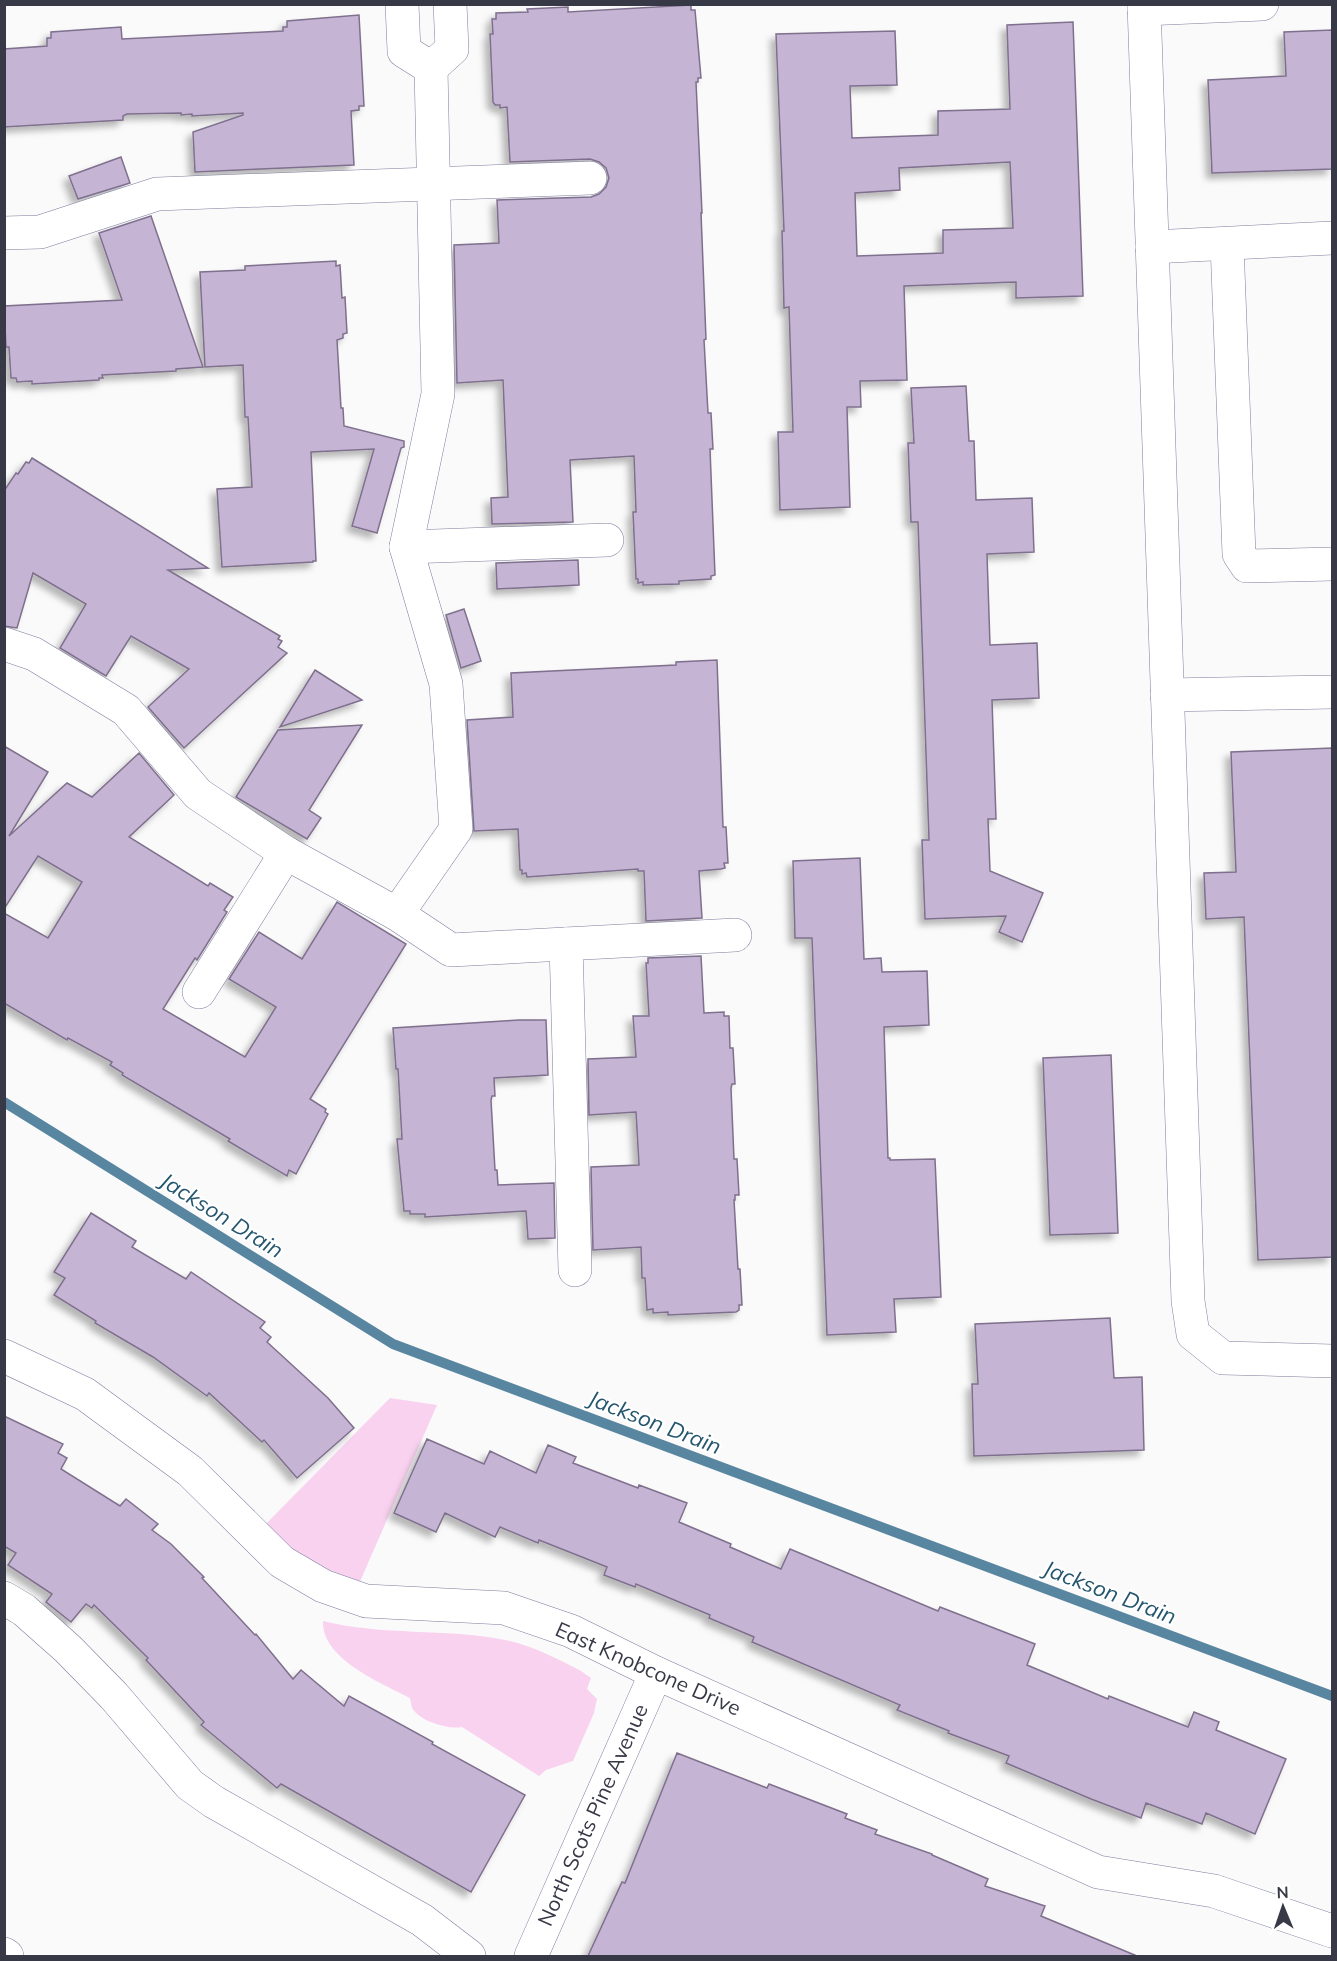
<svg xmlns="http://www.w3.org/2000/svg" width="1337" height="1961" font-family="Mulish,sans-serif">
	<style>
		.green { fill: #f9d2f0 }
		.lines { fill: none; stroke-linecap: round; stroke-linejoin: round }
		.stream { stroke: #58859f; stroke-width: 10 }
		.building { fill: #c5b4d4; stroke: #7f708d; stroke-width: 1.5; fill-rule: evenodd; filter: url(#shadow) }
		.minor-casing { stroke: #7c7e9e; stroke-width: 34 }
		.minor { stroke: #fff; stroke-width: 33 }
		.labels { text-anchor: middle; stroke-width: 4.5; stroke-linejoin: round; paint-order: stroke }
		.street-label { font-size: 21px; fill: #383947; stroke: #fff }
		.water-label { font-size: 22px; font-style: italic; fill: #24566e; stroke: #fff }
	</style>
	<defs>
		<filter id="shadow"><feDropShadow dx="-5.5" dy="5.5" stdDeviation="3" flood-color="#0004"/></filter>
	</defs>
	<rect width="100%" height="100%" fill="#fafafa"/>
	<g class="green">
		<polygon points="390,1398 437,1405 355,1593 258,1532"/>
		<path d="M323,1621C382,1636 445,1628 505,1640C531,1645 558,1659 581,1671L591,1678L587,1689L597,1699L594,1713L573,1761L546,1770L539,1776L462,1727C449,1730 419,1721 412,1708C412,1707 410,1699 410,1698C383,1684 321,1659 323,1621Z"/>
	</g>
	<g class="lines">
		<polyline class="stream" points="4,1102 393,1344 1332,1696"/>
	</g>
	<g class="building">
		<polygon points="691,5 691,10 695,10 701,78 698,78 698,82 696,82 702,213 701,213 706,339 704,340 708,413 711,413 713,449 710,449 715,575 711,576 711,579 679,581 679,584 643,585 643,582 638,583 638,579 636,579 633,512 636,512 634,456 570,460 573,522 492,524 491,498 508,497 503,380 457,383 454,245 499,243 497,200 591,197 599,194 606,187 609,178 606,168 599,162 590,159 510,162 507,107 500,108 500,105 495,105 493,102 490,34 493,34 492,19 496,19 496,13 528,12 527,9 568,7 568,12"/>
		<polygon points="359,15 364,106 359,106 359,110 351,111 354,165 195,172 193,132 243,115 243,113 192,116 192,114 181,115 181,113 127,114 123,116 123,120 4,127 4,49 47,46 47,38 51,38 51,32 121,27 122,39 283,31 283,27 287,27 287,21"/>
		<path d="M1073,22L1083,296L1016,298V282L904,286L907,380L860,381L861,407H847L850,507L780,510L778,432H793L789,307L784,308L782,231H784L776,34L895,31L897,85L850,86L852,138L938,135V111L1010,109L1007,25ZM1010,162L1013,228L943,230V253L857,256L855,193L900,190L899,168Z"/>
		<polygon points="1332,30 1332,169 1212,173 1208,80 1286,76 1284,32"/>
		<polygon points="121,157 130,183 78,199 69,176"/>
		<polygon points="151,216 203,367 176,369 176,371 102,375 103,378 99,378 99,380 32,384 32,381 17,382 16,378 11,378 9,347 6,347 4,306 122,300 99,233"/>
		<polygon points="336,261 336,266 340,265 342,298 345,297 347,333 343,334 343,338 337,340 341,408 343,408 344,426 404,441 404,447 401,448 377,533 352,526 374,449 311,452 316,561 313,561 313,562 222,567 217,489 252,487 248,417 245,417 243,365 205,367 200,272 245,270 245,266"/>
		<polygon points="966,386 969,441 974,441 976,500 1032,498 1034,552 987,554 990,645 1037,643 1039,698 992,700 996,819 988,819 990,871 1043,893 1022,942 999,932 1006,916 925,919 922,840 929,840 918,522 911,522 908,443 914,443 911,388"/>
		<polygon points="32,458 208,568 168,570 280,636 278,639 282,641 278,647 287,653 184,748 148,707 189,669 131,636 106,676 60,648 86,604 33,573 17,628 4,626 4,491 16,473 18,474 26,462 29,463"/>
		<polygon points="578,560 579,585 497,589 496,563"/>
		<polygon points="464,609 481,661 461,668 446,615"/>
		<polygon points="717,660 723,827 726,827 728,863 724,863 725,868 721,869 699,871 702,918 646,921 644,871 638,871 638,869 527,877 526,873 522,874 522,870 520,870 518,829 474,831 467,720 513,717 511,673 676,665 676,662"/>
		<polygon points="315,670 362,700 280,727"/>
		<polygon points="362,725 309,810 321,818 307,839 236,797 278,730"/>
		<polygon points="4,746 48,772 9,836 67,783 92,797 139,753 174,795 129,837 208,886 210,883 233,897 224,910 227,912 197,960 195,958 163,1009 245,1057 276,1007 229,979 259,932 302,959 337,902 406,944 310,1099 326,1109 325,1112 328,1114 296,1174 289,1170 287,1176 228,1141 230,1139 122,1075 123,1073 110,1065 112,1062 68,1038 67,1040 4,1003 4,913 48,938 82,882 38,856 4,909"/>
		<polygon points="1332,748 1332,1257 1258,1260 1244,917 1206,919 1204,873 1236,872 1231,752"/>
		<polygon points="860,858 864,959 881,958 882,972 927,971 929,1025 884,1027 888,1158 890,1158 890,1160 935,1159 941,1297 894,1299 896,1332 827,1335 812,938 795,938 793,861"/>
		<polygon points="701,956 704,1013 724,1012 724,1016 729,1016 730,1048 733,1048 735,1084 732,1084 731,1088 734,1159 737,1159 739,1195 735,1195 735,1200 734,1200 738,1269 740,1269 742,1305 739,1305 739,1310 736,1312 668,1315 668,1312 653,1313 653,1309 647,1310 645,1278 642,1278 641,1247 593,1250 591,1167 639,1165 636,1112 589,1115 588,1059 636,1057 633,1016 649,1016 646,963 648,963 648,958"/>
		<polygon points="519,1020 546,1020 548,1075 494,1078 495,1096 492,1096 491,1100 495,1170 497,1170 498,1185 554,1183 555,1238 528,1239 526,1211 425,1217 425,1214 410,1214 410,1211 404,1211 397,1139 402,1139 398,1069 396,1069 393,1028"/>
		<polygon points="1111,1055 1118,1233 1050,1235 1043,1058"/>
		<polygon points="91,1213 136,1241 132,1247 186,1279 191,1272 265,1322 260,1328 271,1337 267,1342 328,1398 354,1428 297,1478 264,1440 262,1442 209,1393 207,1396 153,1357 95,1323 96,1321 54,1295 65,1278 54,1272"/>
		<polygon points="1110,1318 1114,1378 1142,1377 1144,1450 974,1456 972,1384 978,1384 975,1324"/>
		<polygon points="4,1416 63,1444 58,1453 67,1458 61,1469 120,1506 126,1499 158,1524 152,1530 171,1544 204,1577 202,1578 255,1635 256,1634 293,1679 301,1670 344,1706 349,1696 433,1742 432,1744 525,1795 471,1892 281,1784 277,1788 201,1725 204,1722 146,1660 148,1658 94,1605 92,1608 86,1604 71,1622 46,1602 52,1594 8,1565 16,1553 4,1546"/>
		<polygon points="427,1439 484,1464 490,1451 536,1473 548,1445 576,1457 573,1463 638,1488 639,1485 687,1503 679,1522 731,1544 730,1547 781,1569 790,1549 938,1611 940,1607 1035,1644 1027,1665 1108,1699 1109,1696 1188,1727 1194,1712 1219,1722 1216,1730 1286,1759 1255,1834 1206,1813 1202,1824 1146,1803 1141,1818 1091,1799 1006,1763 1009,1756 948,1733 949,1731 897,1710 900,1705 752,1642 754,1637 709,1618 710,1615 636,1584 635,1587 604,1575 607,1567 539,1540 538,1543 500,1527 495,1537 445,1513 436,1532 394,1513"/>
		<polygon points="677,1753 767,1788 769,1784 847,1814 845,1818 877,1830 875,1834 932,1854 932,1855 988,1879 985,1886 1045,1906 1041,1916 1137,1956 588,1956 622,1882 625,1883"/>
	</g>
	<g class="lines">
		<g class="minor-casing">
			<g id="minor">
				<polyline points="402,4 404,51 431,68 452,49 450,4"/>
				<polyline points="1144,4 1188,1301 1193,1334 1223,1358 1332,1361"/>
				<polyline points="1144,9 1262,4"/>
				<polyline points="4,233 40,232 157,194 590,178"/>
				<polyline points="1227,244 1239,554 1247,566 1332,564"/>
				<polyline points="1152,247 1332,238"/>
				<polyline points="406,547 607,540"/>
				<polyline points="4,644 34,654 126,710 198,794 286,853 397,914 451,950 735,935"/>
				<polyline points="1167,695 1332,692"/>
				<polyline points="397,914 456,829 446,684 406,547 438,394 431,68"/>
				<polyline points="566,944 575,1270"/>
				<polyline points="199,992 286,853"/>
				<polyline points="4,1356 85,1394 190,1471 282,1562 323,1586 366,1601 504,1608 571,1631 656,1673 1098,1872 1214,1891 1332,1931"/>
				<polyline points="4,1598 24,1610 68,1649 114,1696 190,1785 214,1802 422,1920 469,1956"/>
				<polyline points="4,1954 7,1956"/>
				<polyline points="531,1956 656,1673"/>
			</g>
		</g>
		<use href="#minor" class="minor"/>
	</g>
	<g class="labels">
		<g class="street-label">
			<text transform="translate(648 1669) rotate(24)" y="7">East Knobcone Drive</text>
			<text transform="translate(593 1815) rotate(-66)" y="7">North Scots Pine Avenue</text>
		</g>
		<g class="water-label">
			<text transform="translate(222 1215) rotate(32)" y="8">Jackson Drain</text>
			<text transform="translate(655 1422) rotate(21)" y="8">Jackson Drain</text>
			<text transform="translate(1110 1592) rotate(21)" y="8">Jackson Drain</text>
		</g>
	</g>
	<rect width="1337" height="1961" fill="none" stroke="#383947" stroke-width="12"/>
	<g transform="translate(1283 1907) rotate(358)" stroke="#ffffff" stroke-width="4.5" paint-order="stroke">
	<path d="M0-4.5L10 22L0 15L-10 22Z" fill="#383947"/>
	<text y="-9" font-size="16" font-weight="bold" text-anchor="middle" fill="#383947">N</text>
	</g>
</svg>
